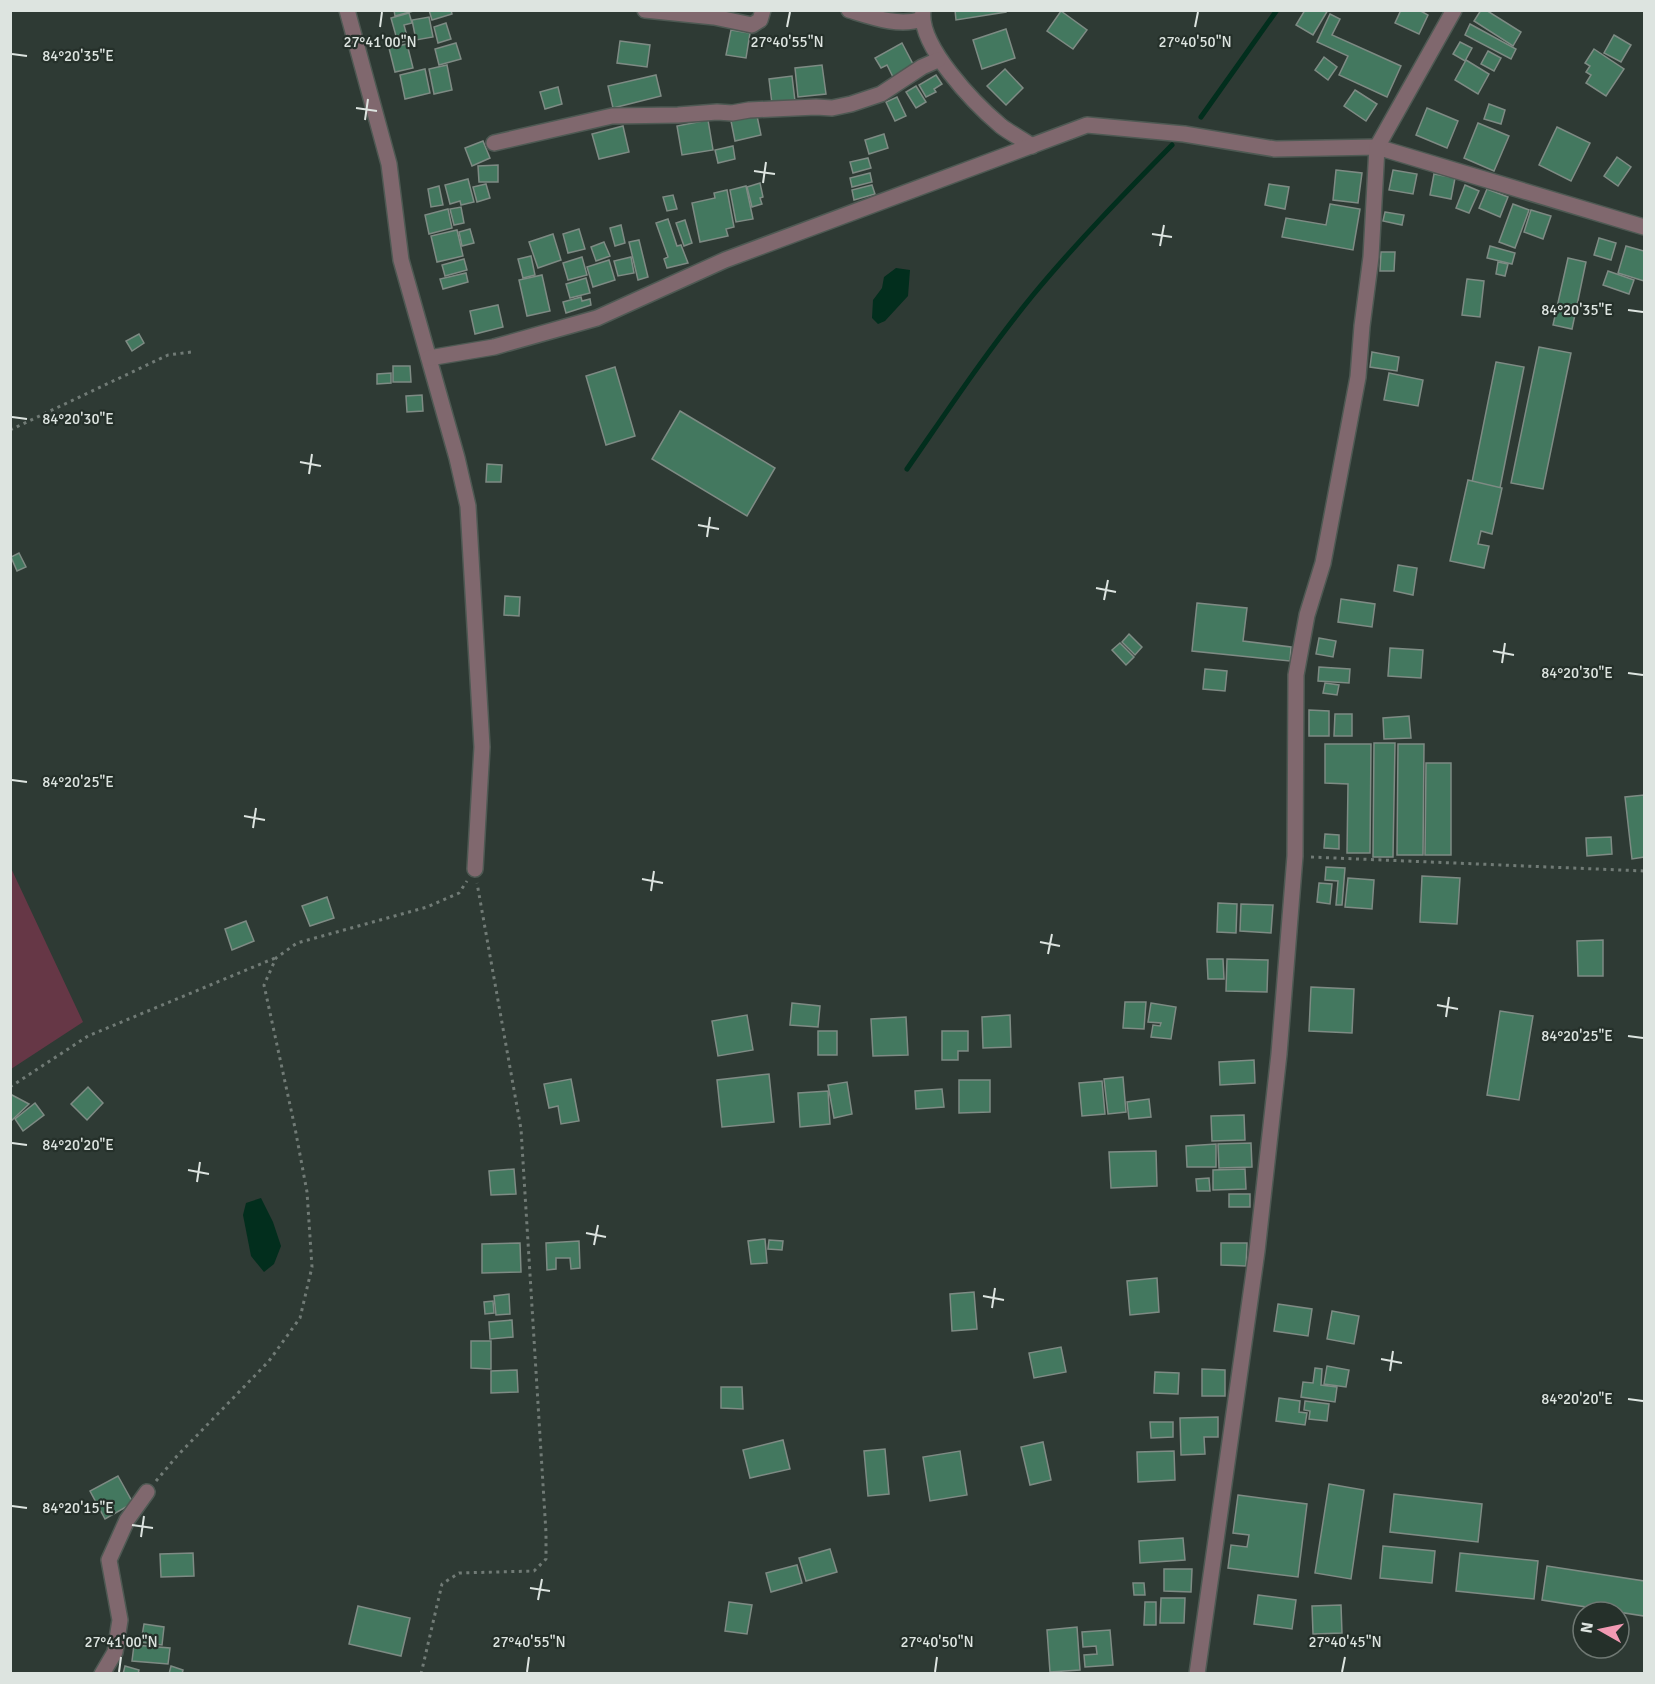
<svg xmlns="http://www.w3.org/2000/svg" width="1655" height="1684" font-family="Signika,sans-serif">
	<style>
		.green { fill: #663746 }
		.water { fill: #022e1d }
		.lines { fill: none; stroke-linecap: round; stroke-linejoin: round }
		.stream { stroke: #022e1d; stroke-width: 5 }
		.building { fill: #43785f; stroke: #7e8b84; stroke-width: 1.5 }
		.street-casing { stroke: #4e5953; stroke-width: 18 }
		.path { stroke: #717b76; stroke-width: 3; stroke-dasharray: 3 4.5; stroke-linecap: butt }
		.street { stroke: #80686e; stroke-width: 15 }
		.ticks { fill: none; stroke: #dde4e0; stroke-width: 2 }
		.ticks-label { font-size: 15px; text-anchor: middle; fill: #dde4e0; stroke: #25302a; stroke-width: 4.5; stroke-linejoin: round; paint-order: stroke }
	</style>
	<rect width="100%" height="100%" fill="#2e3a34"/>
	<polygon class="green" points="10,866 83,1022 11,1069 10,1069"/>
	<g class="water">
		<polygon points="896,268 910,270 908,296 885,321 878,324 872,318 873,300 882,288 884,277"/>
		<polygon points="261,1198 273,1222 281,1246 274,1264 264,1272 251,1256 243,1215 246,1203"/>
	</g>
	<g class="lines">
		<g class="stream">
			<polyline points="1201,117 1277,10"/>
			<path d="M907,469C948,410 987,351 1033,295C1076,243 1124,194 1172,145"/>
		</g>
	</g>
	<g class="building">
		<polygon points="394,10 417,10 395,16"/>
		<polygon points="429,10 451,10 452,14 432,20"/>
		<polygon points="955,10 1006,10 1006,12 956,20"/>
		<polygon points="1305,10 1328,10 1313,35 1296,25"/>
		<polygon points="1401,10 1419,10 1428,15 1419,34 1395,23"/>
		<polygon points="1481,10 1486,10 1521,32 1513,46 1474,21"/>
		<polygon points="1061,11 1087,30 1073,49 1047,31"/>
		<polygon points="409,13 412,23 404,25 408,40 398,43 391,18"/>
		<polygon points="1330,14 1340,19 1332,35 1401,66 1387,97 1339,75 1348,56 1317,42"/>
		<polygon points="429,17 433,37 416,40 412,20"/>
		<polygon points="446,23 451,39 438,43 434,27"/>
		<polygon points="1470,24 1516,49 1511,59 1465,35"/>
		<polygon points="1006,29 1015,58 982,69 973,40"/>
		<polygon points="731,30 750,33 746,58 726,55"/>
		<polygon points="1614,35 1631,45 1621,62 1604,53"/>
		<polygon points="620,41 650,45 647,67 617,63"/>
		<polygon points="1460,42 1472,48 1465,61 1453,54"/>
		<polygon points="456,43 461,59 439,65 435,49"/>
		<polygon points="902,43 914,66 893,77 887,65 881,68 875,58"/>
		<polygon points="407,44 413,68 395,72 389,48"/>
		<polygon points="1594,49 1624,69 1606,96 1586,83 1591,75 1586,72 1590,66 1585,63"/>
		<polygon points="1488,51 1501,58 1494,71 1481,64"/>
		<polygon points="1324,57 1337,67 1328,80 1315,70"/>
		<polygon points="1466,60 1489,74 1478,94 1455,80"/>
		<polygon points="447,65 452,90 434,94 429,69"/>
		<polygon points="822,65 826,94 798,97 795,68"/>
		<polygon points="425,69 430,93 405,99 400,75"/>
		<polygon points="1005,69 1023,88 1006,105 987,86"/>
		<polygon points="656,75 661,96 613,108 608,86"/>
		<polygon points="936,75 942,84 934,89 936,92 926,97 919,85"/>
		<polygon points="792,76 795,101 772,104 769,79"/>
		<polygon points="916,86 926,102 916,108 906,92"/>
		<polygon points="558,87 562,104 545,109 540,92"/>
		<polygon points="1355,90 1377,104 1366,121 1344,106"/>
		<polygon points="897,97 906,116 895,121 886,102"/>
		<polygon points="1489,104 1505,110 1501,124 1484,119"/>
		<polygon points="1427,108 1458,121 1447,148 1416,135"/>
		<polygon points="757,116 761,135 735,141 731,121"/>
		<polygon points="708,120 713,150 682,155 677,126"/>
		<polygon points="1478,123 1509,136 1494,171 1464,158"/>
		<polygon points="623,126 629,152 599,159 592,134"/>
		<polygon points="1557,127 1590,143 1571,181 1539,165"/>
		<polygon points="884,134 888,148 869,154 865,140"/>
		<polygon points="483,141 490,158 472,166 465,148"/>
		<polygon points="733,146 735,159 718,163 715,150"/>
		<polygon points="1617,157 1631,167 1618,186 1604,176"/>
		<polygon points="868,158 871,168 853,173 850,162"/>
		<polygon points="498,165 498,182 479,182 478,166"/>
		<polygon points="1336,170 1362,173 1358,203 1333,200"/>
		<polygon points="1393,170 1417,174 1413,194 1389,190"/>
		<polygon points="870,173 872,182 852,187 850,178"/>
		<polygon points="1434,174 1455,178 1451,199 1430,195"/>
		<polygon points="468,179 474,202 461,205 460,201 450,204 445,185"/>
		<polygon points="760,183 763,197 760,198 762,204 752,207 747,187"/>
		<polygon points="486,184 490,198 477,202 473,187"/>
		<polygon points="1269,184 1289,187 1285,209 1265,205"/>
		<polygon points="872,185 875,194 854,200 852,190"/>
		<polygon points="1465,185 1479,191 1469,213 1456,208"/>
		<polygon points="439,186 443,205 431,207 428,189"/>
		<polygon points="746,186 753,219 736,222 730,190"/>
		<polygon points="1487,189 1508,197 1500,217 1479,208"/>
		<polygon points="727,190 734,227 726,229 728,236 700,242 692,203 715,198 714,193"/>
		<polygon points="673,195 677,209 667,211 663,197"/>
		<polygon points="1330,204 1360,209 1353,250 1282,237 1286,218 1326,225"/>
		<polygon points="1513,204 1529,210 1515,248 1499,242"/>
		<polygon points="461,207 464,223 454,225 450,209"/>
		<polygon points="448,209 452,228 429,234 425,215"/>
		<polygon points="1531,210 1551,216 1543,239 1524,232"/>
		<polygon points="1385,212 1404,215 1402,225 1383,221"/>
		<polygon points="668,219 677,246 681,245 688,263 667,268 664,259 668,257 656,223"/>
		<polygon points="685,220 692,243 684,246 676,223"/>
		<polygon points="621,225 625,243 615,246 610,228"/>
		<polygon points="470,229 474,243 462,246 459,232"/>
		<polygon points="579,229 585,249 568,253 563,234"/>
		<polygon points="457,230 463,256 437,262 431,236"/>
		<polygon points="553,234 561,260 538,268 529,242"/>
		<polygon points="1599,238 1616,243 1611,260 1594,255"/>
		<polygon points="639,240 648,277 638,280 629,242"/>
		<polygon points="604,242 610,256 596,261 591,247"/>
		<polygon points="1490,246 1515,253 1512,264 1487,258"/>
		<polygon points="1626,246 1644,251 1644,281 1618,273"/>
		<polygon points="1381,252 1395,252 1394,271 1380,271"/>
		<polygon points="531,256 535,275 523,278 518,259"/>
		<polygon points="582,257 587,275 568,280 563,263"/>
		<polygon points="631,257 634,273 618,276 614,261"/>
		<polygon points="1568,258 1586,262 1572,329 1553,325"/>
		<polygon points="464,259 467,270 445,276 442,265"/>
		<polygon points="609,260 615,280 593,287 587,267"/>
		<polygon points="1498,262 1508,264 1505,276 1496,274"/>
		<polygon points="1608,271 1634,280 1629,294 1603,285"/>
		<polygon points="466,273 468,282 443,289 440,279"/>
		<polygon points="542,275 550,311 527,316 519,280"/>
		<polygon points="586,278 590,293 570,298 566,284"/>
		<polygon points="1467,279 1484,281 1480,317 1462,315"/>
		<polygon points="581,297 582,301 590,299 591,305 566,313 563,302"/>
		<polygon points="498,305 503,327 475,334 470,311"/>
		<polygon points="139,334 144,343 132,351 126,341"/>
		<polygon points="1539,347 1571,353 1543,489 1511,483"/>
		<polygon points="1372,352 1399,357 1397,371 1370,367"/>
		<polygon points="1496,362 1524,367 1499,493 1471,487"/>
		<polygon points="393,366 410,366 411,382 393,382"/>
		<polygon points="615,367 635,436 606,445 586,376"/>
		<polygon points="391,373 391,383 377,384 377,374"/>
		<polygon points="1389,373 1423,380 1418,406 1384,400"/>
		<polygon points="422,395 423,411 407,412 406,396"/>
		<polygon points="680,411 775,468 747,516 652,459"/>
		<polygon points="487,464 502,465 501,482 486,482"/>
		<polygon points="1468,480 1502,488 1492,534 1481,531 1478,544 1489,546 1484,568 1450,561"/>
		<polygon points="19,553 26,567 17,571 11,557"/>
		<polygon points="1398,565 1417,568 1413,595 1394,591"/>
		<polygon points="505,596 520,597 519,616 504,615"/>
		<polygon points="1341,599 1375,604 1372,627 1338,622"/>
		<polygon points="1197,603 1247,608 1243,641 1291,647 1290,661 1192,651"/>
		<polygon points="1129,634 1142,647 1135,655 1122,642"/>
		<polygon points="1319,638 1336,641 1333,657 1316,654"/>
		<polygon points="1120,643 1134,657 1126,665 1112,650"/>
		<polygon points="1390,648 1423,650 1421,678 1388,676"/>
		<polygon points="1319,667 1350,669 1349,683 1318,681"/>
		<polygon points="1205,669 1227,671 1225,691 1203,689"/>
		<polygon points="1325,683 1339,685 1337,695 1323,693"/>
		<polygon points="1309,710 1329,711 1329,736 1309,736"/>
		<polygon points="1335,714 1352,714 1352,736 1334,736"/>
		<polygon points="1409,716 1411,738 1384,739 1383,718"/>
		<polygon points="1374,743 1395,743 1393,857 1373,857"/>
		<polygon points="1325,744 1371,744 1370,853 1347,853 1348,784 1325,783"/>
		<polygon points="1398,744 1424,744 1423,855 1397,855"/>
		<polygon points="1426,763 1451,763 1451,855 1425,855"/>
		<polygon points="1644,795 1644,857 1632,859 1625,797"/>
		<polygon points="1325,834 1339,835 1339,849 1324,848"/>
		<polygon points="1611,837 1612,854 1587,856 1586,838"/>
		<polygon points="1326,867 1345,868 1342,905 1336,905 1338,881 1325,880"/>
		<polygon points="1422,876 1460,878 1457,924 1420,922"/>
		<polygon points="1348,878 1374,880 1372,909 1345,907"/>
		<polygon points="1319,883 1332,884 1330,904 1317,902"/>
		<polygon points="327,897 334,918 310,926 302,906"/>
		<polygon points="1218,903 1237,904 1236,933 1217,932"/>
		<polygon points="1241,904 1273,905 1271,933 1240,931"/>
		<polygon points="246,921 254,941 232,950 225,929"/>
		<polygon points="1603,940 1603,976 1578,976 1577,941"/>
		<polygon points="1207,959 1223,959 1224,979 1208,979"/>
		<polygon points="1227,959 1268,960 1267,992 1226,991"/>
		<polygon points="1311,987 1354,989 1352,1033 1309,1031"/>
		<polygon points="1125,1002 1146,1002 1144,1029 1123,1028"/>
		<polygon points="792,1003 820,1006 818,1027 790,1025"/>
		<polygon points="1151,1003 1176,1007 1171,1039 1151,1037 1153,1025 1160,1026 1161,1023 1148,1022"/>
		<polygon points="1500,1011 1533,1016 1519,1100 1487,1095"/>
		<polygon points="747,1015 753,1050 718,1056 712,1021"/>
		<polygon points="1010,1015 1011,1047 983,1048 982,1017"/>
		<polygon points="906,1017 908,1055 873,1056 871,1019"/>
		<rect x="818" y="1031" width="19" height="24"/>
		<polygon points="942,1031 968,1031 968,1051 958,1051 958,1060 942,1060"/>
		<polygon points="1254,1060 1255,1083 1220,1085 1219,1062"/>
		<polygon points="769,1074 774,1122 722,1127 717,1080"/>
		<polygon points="1123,1077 1126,1112 1108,1114 1104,1079"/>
		<polygon points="571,1079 579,1121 561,1124 558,1106 549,1108 544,1084"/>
		<polygon points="959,1080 990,1080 990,1112 959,1113"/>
		<polygon points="1102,1081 1105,1114 1082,1116 1079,1083"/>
		<polygon points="847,1082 852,1114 834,1118 828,1085"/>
		<polygon points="88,1087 103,1103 87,1120 71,1104"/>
		<polygon points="942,1089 944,1107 916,1109 915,1091"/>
		<polygon points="828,1091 830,1124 800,1127 798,1093"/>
		<polygon points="12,1095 29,1104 10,1122 10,1097"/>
		<polygon points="1149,1099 1151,1117 1129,1119 1127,1102"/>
		<polygon points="35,1103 44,1115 23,1131 15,1119"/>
		<polygon points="1244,1115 1245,1140 1212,1141 1211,1116"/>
		<polygon points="1251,1143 1252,1167 1219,1168 1218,1144"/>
		<polygon points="1216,1144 1216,1167 1187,1167 1186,1146"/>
		<polygon points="1156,1151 1157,1186 1111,1188 1109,1152"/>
		<polygon points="514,1169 516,1194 491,1195 489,1171"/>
		<polygon points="1245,1169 1246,1189 1213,1190 1213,1170"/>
		<polygon points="1209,1178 1210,1191 1197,1191 1196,1179"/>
		<rect x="1229" y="1194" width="21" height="13"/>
		<polygon points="765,1239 767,1263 751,1264 748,1241"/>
		<polygon points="769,1240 783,1241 782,1250 768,1249"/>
		<polygon points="579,1241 580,1268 571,1269 570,1258 556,1258 556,1269 547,1270 546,1243"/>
		<polygon points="520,1243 521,1272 482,1273 482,1244"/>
		<polygon points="1221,1243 1247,1243 1246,1266 1221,1265"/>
		<polygon points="1157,1278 1159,1312 1130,1315 1127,1281"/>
		<polygon points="974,1292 977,1329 952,1331 950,1294"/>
		<polygon points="509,1294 510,1314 496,1315 494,1296"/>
		<polygon points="493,1301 494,1313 485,1314 484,1302"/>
		<polygon points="1278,1304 1312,1309 1308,1336 1274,1331"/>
		<polygon points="1332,1311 1359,1316 1354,1344 1327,1339"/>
		<polygon points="512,1320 513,1337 490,1339 489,1322"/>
		<polygon points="471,1341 491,1341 491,1369 471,1368"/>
		<polygon points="1061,1347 1066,1372 1034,1378 1029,1353"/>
		<polygon points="1327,1366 1349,1370 1346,1387 1324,1384"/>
		<polygon points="1315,1368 1322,1369 1321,1385 1337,1387 1335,1402 1301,1397 1303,1382 1313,1383"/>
		<polygon points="1202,1369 1225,1370 1225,1396 1202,1396"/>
		<polygon points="517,1370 518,1392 491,1393 491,1371"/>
		<polygon points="1155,1372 1179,1373 1178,1394 1154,1393"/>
		<polygon points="721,1387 742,1387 743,1409 721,1408"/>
		<polygon points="1279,1398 1300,1401 1299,1412 1307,1413 1305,1425 1276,1421"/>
		<polygon points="1305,1401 1329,1404 1327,1421 1309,1419 1310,1411 1304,1410"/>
		<polygon points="1218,1417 1218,1437 1204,1437 1205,1454 1181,1455 1180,1418"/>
		<polygon points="1150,1422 1173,1422 1173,1437 1151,1438"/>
		<polygon points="783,1440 790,1469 750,1478 743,1450"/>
		<polygon points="1043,1442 1051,1480 1030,1485 1021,1447"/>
		<polygon points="885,1449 889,1494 868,1496 864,1451"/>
		<polygon points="960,1451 967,1495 930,1501 923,1457"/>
		<polygon points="1174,1451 1175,1480 1138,1482 1137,1452"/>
		<polygon points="118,1476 133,1503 105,1519 90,1491"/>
		<polygon points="1329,1484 1364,1490 1351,1579 1315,1573"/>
		<polygon points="1394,1494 1482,1504 1478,1542 1390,1532"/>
		<polygon points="1238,1495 1307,1504 1298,1577 1228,1568 1231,1545 1247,1547 1249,1535 1233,1533"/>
		<polygon points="1183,1538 1185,1560 1140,1563 1139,1541"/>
		<polygon points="1383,1546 1435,1551 1432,1583 1380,1578"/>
		<polygon points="830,1549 837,1572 806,1581 799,1558"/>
		<polygon points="193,1553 194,1576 161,1577 160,1554"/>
		<polygon points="1460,1553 1538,1561 1534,1599 1456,1591"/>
		<polygon points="797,1565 802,1583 771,1592 766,1573"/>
		<polygon points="1547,1566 1644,1581 1644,1616 1542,1600"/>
		<polygon points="1164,1569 1192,1569 1191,1592 1164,1591"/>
		<polygon points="1133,1583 1144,1583 1145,1595 1134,1595"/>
		<polygon points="1258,1595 1296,1600 1292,1629 1254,1624"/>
		<polygon points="1161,1598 1185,1598 1184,1623 1160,1623"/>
		<polygon points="729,1602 752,1605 747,1634 725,1631"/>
		<polygon points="1145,1602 1156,1602 1156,1625 1144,1625"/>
		<polygon points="1341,1605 1342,1633 1313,1634 1312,1606"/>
		<polygon points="358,1606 410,1618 401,1656 349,1644"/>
		<polygon points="144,1624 164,1627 162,1645 141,1642"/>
		<polygon points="1077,1627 1080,1670 1050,1672 1047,1630"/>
		<polygon points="1110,1630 1113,1665 1085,1667 1084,1655 1097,1654 1096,1646 1083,1647 1082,1632"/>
		<polygon points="134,1645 170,1648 168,1664 132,1661"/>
		<polygon points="125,1666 139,1670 138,1674 123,1674"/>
		<polygon points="171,1666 183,1670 182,1674 169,1674"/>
	</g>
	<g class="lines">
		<g class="street-casing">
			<g id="street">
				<polyline points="347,10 389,164 401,260 457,458 468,506 482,747 475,869"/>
				<polyline points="645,10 714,17 752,25 760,20 763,10"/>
				<path d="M849,10C872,17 899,27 922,19"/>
				<path d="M923,10C918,46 975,104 1001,126C1010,133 1022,139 1032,146"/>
				<polyline points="494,143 612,116 678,115 717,112 732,113 749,110 816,107 832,108 851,104 881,94 922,67 938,60"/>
				<polyline points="429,358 494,347 597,318 725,260 1087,125 1184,134 1275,149 1377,147 1644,227"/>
				<polyline points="102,1674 115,1652 120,1620 109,1560 127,1520 147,1492"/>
				<polyline points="1197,1674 1257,1251 1279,1054 1295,856 1296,675 1307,615 1323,563 1358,377 1362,326 1371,257 1377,147 1454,10"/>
			</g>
		</g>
		<g class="path">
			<polyline points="10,430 168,355 191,352"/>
			<polyline points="1311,857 1644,871"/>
			<polyline points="10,1087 88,1036 275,958"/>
			<polyline points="156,1481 177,1456 269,1361 300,1318 312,1267 307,1192 295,1128 264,985 276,958 297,943 427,907 459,893 467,881"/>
			<polyline points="421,1674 442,1584 459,1573 534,1571 546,1559 546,1533 521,1129 477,883"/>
		</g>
		<use href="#street" class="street"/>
	</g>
	<path class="ticks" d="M380,27L382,12M787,27L790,12M1195,27L1198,12M12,54L27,56M356,108L377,111M365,120L368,99M754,171L775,174M763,183L766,162M1152,234L1172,237M1160,246L1164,225M1628,310L1643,312M12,417L27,419M300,462L321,466M309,474L312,454M698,525L719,529M707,537L710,517M1096,588L1116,592M1104,600L1108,580M1493,651L1514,655M1502,663L1505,643M1628,673L1643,675M12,780L27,782M244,816L265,820M253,828L256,808M642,879L663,883M651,891L654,871M1040,942L1060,946M1048,954L1052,934M1437,1005L1458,1009M1446,1017L1449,997M1628,1036L1643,1038M12,1143L27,1145M188,1170L209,1174M197,1182L200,1162M586,1233L606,1237M594,1245L598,1225M983,1296L1004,1300M992,1308L995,1288M1381,1359L1402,1363M1390,1371L1393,1351M1628,1399L1643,1401M12,1506L27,1508M132,1525L153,1528M141,1537L144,1516M530,1588L550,1591M538,1600L542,1579M119,1672L121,1657M527,1672L529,1657M935,1672L937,1657M1342,1672L1345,1657"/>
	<g class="ticks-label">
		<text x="380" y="47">27°41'00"N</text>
		<text x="787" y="47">27°40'55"N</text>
		<text x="1195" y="47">27°40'50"N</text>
		<text x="78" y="61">84°20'35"E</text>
		<text x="1577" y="315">84°20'35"E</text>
		<text x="78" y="424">84°20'30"E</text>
		<text x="1577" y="678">84°20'30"E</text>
		<text x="78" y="787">84°20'25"E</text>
		<text x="1577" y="1041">84°20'25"E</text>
		<text x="78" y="1150">84°20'20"E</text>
		<text x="1577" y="1404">84°20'20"E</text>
		<text x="78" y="1513">84°20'15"E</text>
		<text x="121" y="1647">27°41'00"N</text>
		<text x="529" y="1647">27°40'55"N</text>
		<text x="937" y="1647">27°40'50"N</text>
		<text x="1345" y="1647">27°40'45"N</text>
	</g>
	<rect width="1655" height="1684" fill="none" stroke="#dde4e0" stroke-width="24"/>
	<g transform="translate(1601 1630) rotate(279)"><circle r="28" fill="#25302a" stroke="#6f7873" stroke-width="1.5"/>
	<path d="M0-4.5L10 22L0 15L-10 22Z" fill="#f19ab3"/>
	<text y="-9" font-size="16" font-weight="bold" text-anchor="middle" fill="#dde4e0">N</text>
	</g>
</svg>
